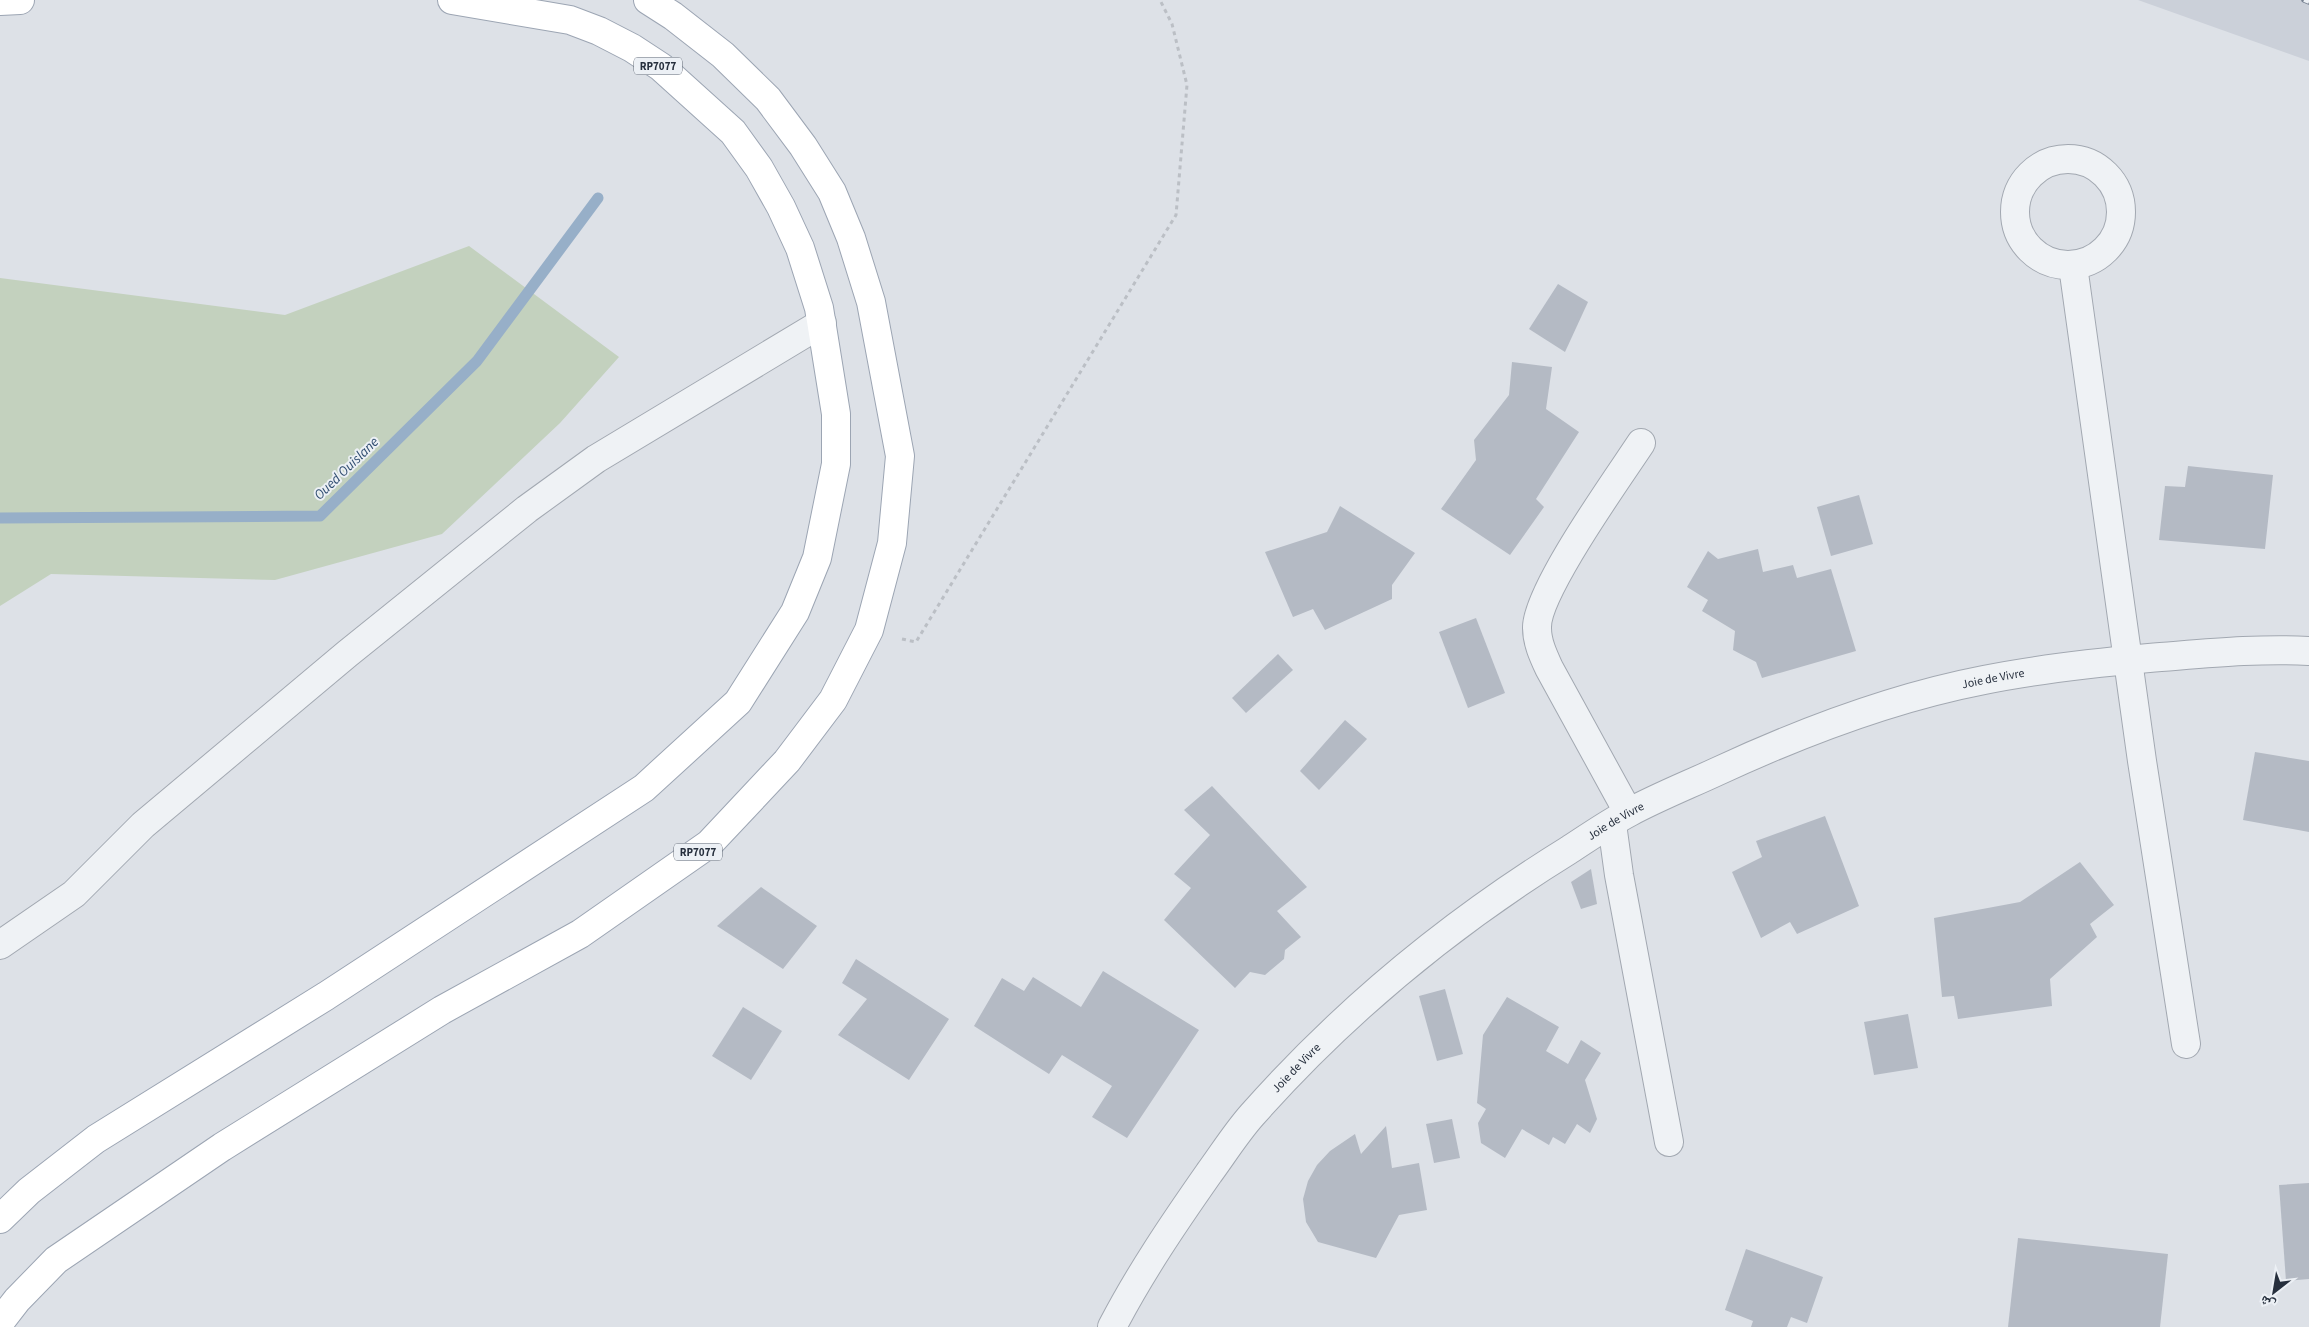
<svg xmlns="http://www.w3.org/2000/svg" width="2309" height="1327" font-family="'Source Sans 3','Noto Naskh Arabic',sans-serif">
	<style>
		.built { fill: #cbd0d9 }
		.green { fill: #c3d1be }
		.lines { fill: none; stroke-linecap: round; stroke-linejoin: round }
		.stream { stroke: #97afc8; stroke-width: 11 }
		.building { fill: #b4bac4 }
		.minor-casing { stroke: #a2a8b1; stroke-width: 30 }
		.major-casing { stroke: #9ca5b3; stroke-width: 30 }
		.path { stroke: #bbbfc5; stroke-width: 3; stroke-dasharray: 4 4; stroke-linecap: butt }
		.minor { stroke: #eff2f5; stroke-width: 28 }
		.major { stroke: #fff; stroke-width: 28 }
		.rail-casing { stroke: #768090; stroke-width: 5.5 }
		.rail { stroke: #ecf0f5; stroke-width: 4; stroke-dasharray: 11; stroke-linecap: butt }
		.labels { text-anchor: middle; stroke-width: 4; stroke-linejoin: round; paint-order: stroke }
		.shield { fill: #ecf0f5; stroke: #616974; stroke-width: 1 }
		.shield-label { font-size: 11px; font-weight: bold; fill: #262f3d }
		.street-label { font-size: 12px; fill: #262f3d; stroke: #ecf0f5 }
		.water-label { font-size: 14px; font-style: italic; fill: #314e71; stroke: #ecf0f5 }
	</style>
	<rect width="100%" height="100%" fill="#dde1e7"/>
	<polygon class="built" points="2138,0 2309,0 2309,61"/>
	<polygon class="green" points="469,246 619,357 560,423 442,534 275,580 51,574 0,606 0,278 285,315"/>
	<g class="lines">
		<polyline class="stream" points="0,518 320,516 477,361 598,198"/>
	</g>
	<g class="building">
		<polygon points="1558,284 1588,302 1565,352 1529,329"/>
		<polygon points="1512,362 1552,367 1546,409 1579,432 1536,499 1544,507 1510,555 1441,509 1476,460 1474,440 1509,395"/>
		<polygon points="2188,466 2273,475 2265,549 2159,540 2165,486 2185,487"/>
		<polygon points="1859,495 1873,544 1831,556 1817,507"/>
		<polygon points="1340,506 1415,553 1392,585 1392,599 1325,630 1313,609 1293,617 1265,552 1327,532"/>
		<polygon points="1758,549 1763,572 1793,565 1797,578 1831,569 1856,651 1762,678 1756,662 1733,650 1735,631 1702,611 1708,600 1687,587 1708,551 1718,559"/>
		<polygon points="1476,618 1505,693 1468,708 1439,632"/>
		<polygon points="1278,654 1293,670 1246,713 1232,698"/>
		<polygon points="1345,720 1367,739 1319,790 1300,771"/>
		<polygon points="2255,752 2309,761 2309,832 2243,820"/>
		<polygon points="1212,786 1307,887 1277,911 1301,937 1285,950 1284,959 1265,975 1250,972 1235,988 1164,920 1191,888 1174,874 1210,835 1184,810"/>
		<polygon points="1825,816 1859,906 1797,934 1790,922 1761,938 1732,872 1762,857 1756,841"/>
		<polygon points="2080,862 2114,905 2090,924 2097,937 2050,979 2052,1006 1958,1019 1954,996 1942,997 1934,918 2020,902"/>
		<polygon points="1591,869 1597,904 1581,909 1571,882"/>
		<polygon points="761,887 817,926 783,969 717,926"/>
		<polygon points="856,959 949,1019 909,1080 838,1035 867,999 842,983"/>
		<polygon points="1103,971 1199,1030 1127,1138 1092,1117 1112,1086 1062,1055 1049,1074 974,1026 1002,978 1024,991 1033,977 1081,1007"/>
		<polygon points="1445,989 1463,1054 1437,1061 1419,996"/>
		<polygon points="1507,997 1559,1027 1546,1051 1568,1064 1581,1040 1601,1053 1585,1080 1597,1119 1590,1133 1577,1124 1565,1144 1553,1137 1549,1145 1522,1129 1505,1158 1481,1143 1478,1123 1486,1109 1477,1103 1483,1035"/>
		<polygon points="743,1007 782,1031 751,1080 712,1056"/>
		<polygon points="1908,1014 1918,1068 1874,1075 1864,1022"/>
		<polygon points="1452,1119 1460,1158 1434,1163 1426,1124"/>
		<polygon points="1386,1126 1392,1168 1419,1163 1427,1210 1399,1215 1376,1258 1318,1242 1306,1222 1303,1199 1308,1181 1317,1165 1330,1151 1355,1134 1361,1154"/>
		<polygon points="2309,1183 2309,1279 2286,1281 2279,1185"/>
		<polygon points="2018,1238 2168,1254 2160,1327 2008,1327"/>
		<polygon points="1746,1249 1823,1277 1807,1323 1791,1317 1787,1327 1751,1327 1753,1321 1725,1310"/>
	</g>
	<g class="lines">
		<g class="minor-casing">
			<g id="minor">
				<circle cx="2068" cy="212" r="53"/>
				<polyline points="2073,266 2142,761 2186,1044"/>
				<path d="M1628,812L1549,668C1543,655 1537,642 1537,628C1536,592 1618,478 1641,443"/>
				<polyline points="1612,824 1619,875 1669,1142"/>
				<polyline points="0,945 74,894 143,825 347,654 527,509 596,459 822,323"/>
				<path id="s1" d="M1112,1327C1140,1273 1174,1223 1209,1173C1223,1154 1236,1133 1252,1115C1344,1011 1451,923 1569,850C1589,837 1609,823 1630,812C1658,797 1688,785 1716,772C1802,732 1891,698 1984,680C2038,669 2094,663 2149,658C2202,654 2256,648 2309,651"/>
			</g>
		</g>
		<g class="major-casing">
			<g id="major">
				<polyline points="0,1 20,0"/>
				<polyline points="0,1219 29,1191 96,1139 326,996 644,788 738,702 795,612 817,558 836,464 836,414 819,308 800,248 781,207 759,168 733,132 661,67 632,48 599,31 570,20 452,0"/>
				<polyline points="0,1322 17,1300 56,1260 222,1147 442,1010 580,934 709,844 787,761 833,700 869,630 892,543 900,456 871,302 851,238 832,192 803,146 768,99 723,55 673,16 648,0"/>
			</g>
		</g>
		<polyline class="path" points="902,639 916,642 1176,215 1187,85 1172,24 1160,0"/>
		<use href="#minor" class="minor"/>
		<use href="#major" class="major"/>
		<g class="rail-casing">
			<polyline id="rail" points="2304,0 2309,2"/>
		</g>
		<use href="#rail" class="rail"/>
	</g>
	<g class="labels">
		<g class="shield">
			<rect x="634" y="57.5" width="48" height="17" rx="4"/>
			<rect x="674" y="843.5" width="48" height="17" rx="4"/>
		</g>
		<g class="shield-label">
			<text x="658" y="70">RP7077</text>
			<text x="698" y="856">RP7077</text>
		</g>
		<g class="street-label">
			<text dy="4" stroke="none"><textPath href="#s1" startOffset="1129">Joie de Vivre</textPath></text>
			<text dy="4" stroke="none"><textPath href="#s1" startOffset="724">Joie de Vivre</textPath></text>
			<text dy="4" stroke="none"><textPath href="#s1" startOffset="319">Joie de Vivre</textPath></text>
		</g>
		<g class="water-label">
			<text transform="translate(346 468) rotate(-44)" y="5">Oued Ouislane</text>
		</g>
	</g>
	<g transform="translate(2274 1292) rotate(211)" stroke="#ecf0f5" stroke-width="4" paint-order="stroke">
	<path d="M0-4L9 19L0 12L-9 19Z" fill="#262f3d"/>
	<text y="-8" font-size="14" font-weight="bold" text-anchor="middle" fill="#262f3d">ش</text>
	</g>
</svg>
